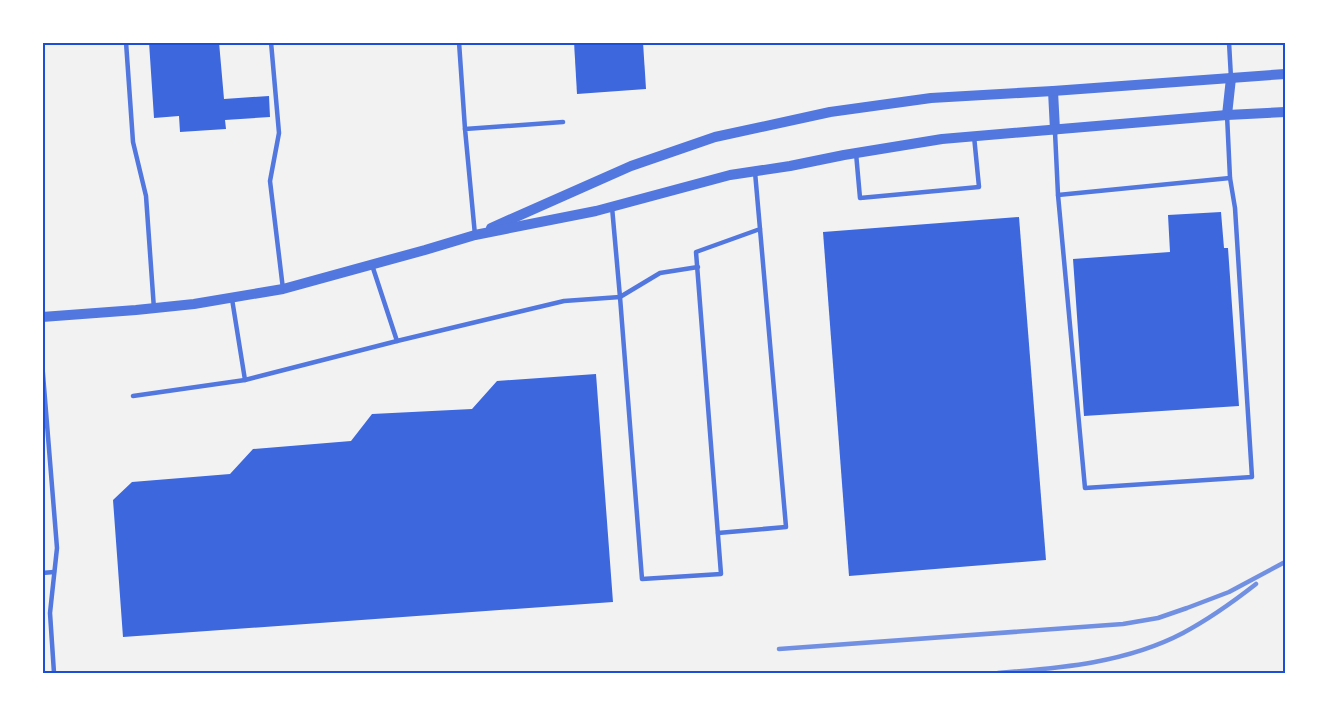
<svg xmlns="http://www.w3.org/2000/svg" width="1327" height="715" font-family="Rubik,sans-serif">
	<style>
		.building { fill: #3d67dc }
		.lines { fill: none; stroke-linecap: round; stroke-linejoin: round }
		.service { stroke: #5277de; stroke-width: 4.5 }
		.tertiary { stroke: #5277de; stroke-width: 10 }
		.rail { stroke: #7290e2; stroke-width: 4.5 }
		.neatline { fill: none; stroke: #1d4ed8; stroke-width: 2 }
	</style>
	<rect width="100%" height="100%" fill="#f2f2f2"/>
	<g class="building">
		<polygon points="149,42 219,42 224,99 269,96 270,117 225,120 226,129 180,132 179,116 154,118"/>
		<polygon points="574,42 643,42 646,89 577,94"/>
		<polygon points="1221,212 1224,248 1228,248 1239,406 1084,416 1073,259 1170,252 1168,215"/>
		<polygon points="1019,217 1046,560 849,576 823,232"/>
		<polygon points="596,374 613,602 123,637 113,500 132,482 230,474 253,449 351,441 372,414 472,409 497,381"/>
	</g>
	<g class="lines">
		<g class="service">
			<polyline points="126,42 133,142 146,196 154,309"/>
			<polyline points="271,42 279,133 270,181 283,289"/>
			<polyline points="459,42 465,129"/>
			<polyline points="1229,42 1231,78"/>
			<polyline points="1055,132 1058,195 1085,488 1252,477 1235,208 1230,178 1227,115"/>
			<polyline points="856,153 860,198 979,187 974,136"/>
			<polyline points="1058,195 1230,178"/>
			<polyline points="612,207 620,297 660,273 698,267"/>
			<polyline points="475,235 465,129 563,122"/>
			<polyline points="372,265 397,341"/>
			<polyline points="232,299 245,380"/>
			<polyline points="42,362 57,548 50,613 54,673"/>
			<polyline points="133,396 245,380 397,341 564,301 620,297 642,579 721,574 696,252 760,229 755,172"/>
			<polyline points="718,533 786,527 760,229"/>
			<polyline points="42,573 54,572"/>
		</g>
		<g class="tertiary">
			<polyline points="1053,91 1055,130"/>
			<polyline points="1227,115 1231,78"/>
			<polyline points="491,228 631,166 715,137 830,112 931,98 1053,91 1285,74"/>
			<polyline points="42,317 136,310 194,304 283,289 425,250 475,235 596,211 730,175 790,166 844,155 942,139 1227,115 1285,112"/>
		</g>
		<g class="rail">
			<polyline points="779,649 1123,624 1158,618 1187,608 1229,592 1285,562"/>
			<path d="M998,673C1060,668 1126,663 1183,633C1209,619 1233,602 1256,584"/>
		</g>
	</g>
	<rect width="1327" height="715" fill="none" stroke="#ffffff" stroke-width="87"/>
	<rect x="44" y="44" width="1240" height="628" class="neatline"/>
</svg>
